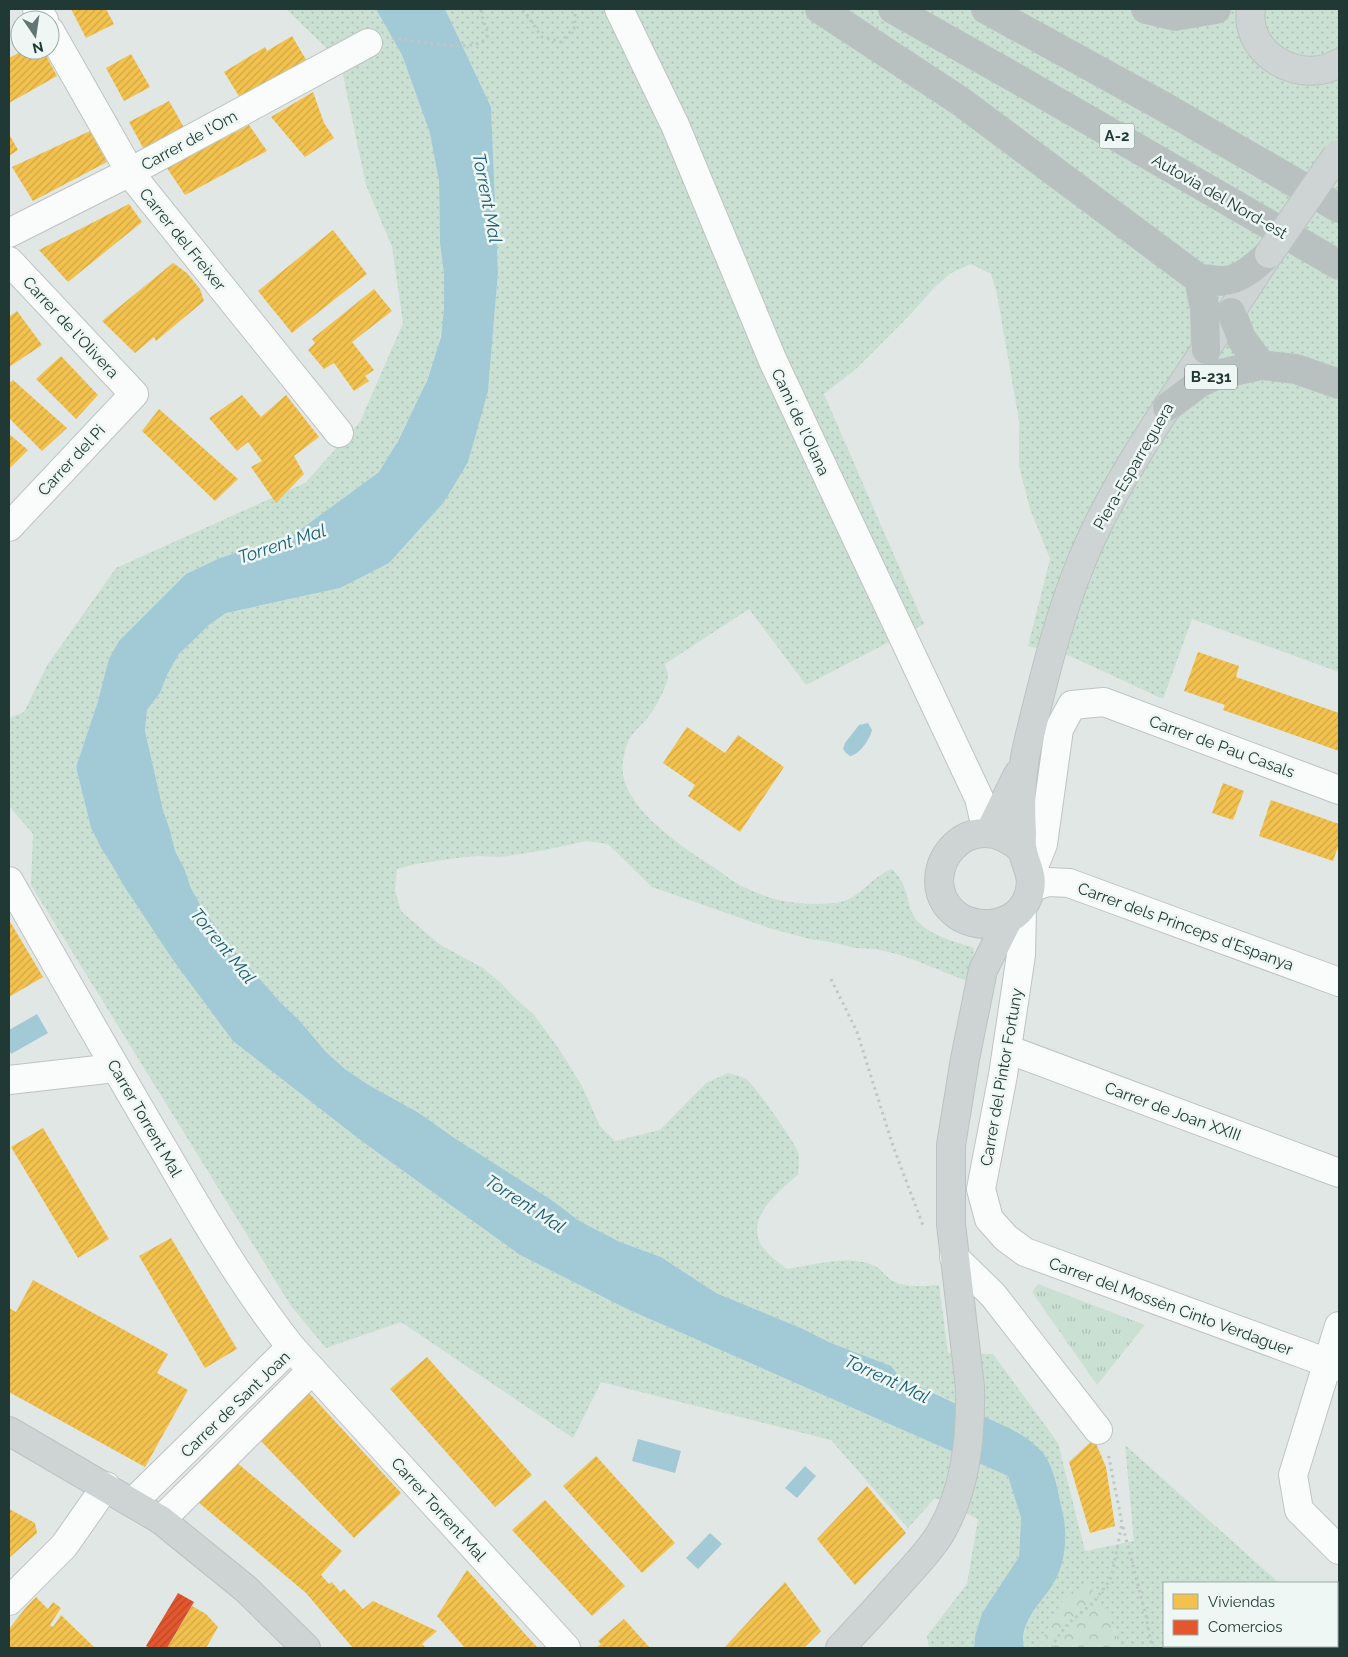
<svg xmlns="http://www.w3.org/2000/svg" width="1348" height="1657" font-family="Raleway,sans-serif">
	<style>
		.grass { fill: url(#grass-dots) }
		.forest { fill: url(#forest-crowns) }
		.park { fill: url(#park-tufts) }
		.water { fill: #a1cad6 }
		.homes { fill: url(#homes-hatch) }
		.shops { fill: url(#shops-hatch) }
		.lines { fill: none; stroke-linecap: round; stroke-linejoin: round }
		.minor-casing { stroke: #bec4c2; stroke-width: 30 }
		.major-casing { stroke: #bbc3c2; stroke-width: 30 }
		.highway-casing { stroke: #bbc3c2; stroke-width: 30 }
		.path { stroke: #bfc7c6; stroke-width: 3; stroke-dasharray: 2.5 4; stroke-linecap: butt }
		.minor { stroke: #fafbfb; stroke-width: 28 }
		.major { stroke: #cdd4d3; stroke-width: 28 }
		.highway { stroke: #b9c1c0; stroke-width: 28 }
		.major-bridge-casing { stroke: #bbc3c2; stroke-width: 30; stroke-linecap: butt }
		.major-bridge { stroke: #cdd4d3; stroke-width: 28 }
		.labels { text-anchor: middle; stroke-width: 5; stroke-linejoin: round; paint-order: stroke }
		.shield { fill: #eef7f3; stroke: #5e726e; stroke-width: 1 }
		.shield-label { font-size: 15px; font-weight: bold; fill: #203935 }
		.street-label { font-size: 16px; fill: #203935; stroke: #eef7f3 }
		.water-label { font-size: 18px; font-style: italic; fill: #1b5e74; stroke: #eef7f3 }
	</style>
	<defs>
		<pattern id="grass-dots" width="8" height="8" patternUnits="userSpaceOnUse" patternTransform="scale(1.25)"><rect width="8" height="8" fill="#cae0d3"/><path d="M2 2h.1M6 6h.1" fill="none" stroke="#adc1b6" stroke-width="1.8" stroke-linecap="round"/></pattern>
		<pattern id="forest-crowns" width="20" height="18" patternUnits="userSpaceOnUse" patternTransform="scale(1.25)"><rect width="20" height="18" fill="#cae0d3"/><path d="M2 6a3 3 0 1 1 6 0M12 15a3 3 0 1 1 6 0" fill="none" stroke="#adc1b6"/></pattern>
		<pattern id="park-tufts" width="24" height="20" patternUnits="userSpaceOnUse" patternTransform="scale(1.25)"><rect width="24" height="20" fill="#cae0d3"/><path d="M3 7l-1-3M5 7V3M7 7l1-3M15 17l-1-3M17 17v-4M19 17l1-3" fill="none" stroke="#adc1b6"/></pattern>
		<pattern id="homes-hatch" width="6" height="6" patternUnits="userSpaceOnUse" patternTransform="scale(1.25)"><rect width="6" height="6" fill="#f2c14e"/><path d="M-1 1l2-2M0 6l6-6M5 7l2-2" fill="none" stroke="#cfa745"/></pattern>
		<pattern id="shops-hatch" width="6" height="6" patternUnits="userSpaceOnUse" patternTransform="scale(1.25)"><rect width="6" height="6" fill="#e4572e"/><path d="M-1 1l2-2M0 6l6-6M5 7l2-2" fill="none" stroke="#b84928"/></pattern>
	</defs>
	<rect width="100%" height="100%" fill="#e1e7e5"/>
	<g class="grass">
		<polygon points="286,9 376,9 402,55 430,133 436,159 439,181 440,243 444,274 444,309 443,323 438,347 423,391 391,453 379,472 293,535 273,544 241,551 220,558 186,574 128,632 109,660 98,701 76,767 91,828 101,848 112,865 345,1126 363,1142 520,1255 627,1309 1008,1476 1021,1518 1019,1557 982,1613 975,1636 974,1648 929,1648 927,1636 967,1584 978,1519 935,1498 908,1528 831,1440 601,1382 573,1438 401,1322 326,1348 291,1306 31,885 33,834 9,806 9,718 24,712 48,664 116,568 305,483 360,422 403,323 392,247 366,185 340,61"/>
		<path d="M445,9H1339V672L1192,619L1163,699L1070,656L1028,646L1050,559L1030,509L1019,466V421L997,294L991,274L971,264L951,273L935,287L905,320L856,369L824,394L924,624L806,685L749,609L665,664C666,668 668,672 668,675C668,686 655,708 649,716C643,724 634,731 629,739C626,745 624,755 623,761C616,804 681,846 712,866C720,871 728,878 736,883C747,889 760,894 771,898C792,904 814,905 835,903C859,901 870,877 892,869C904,880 906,893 910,908C919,934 951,940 974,948L969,982L917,961L897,954L875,949L855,948L831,942L810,939L772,929L652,887L608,844L586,841L545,850L502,857L478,856L457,858L416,864L397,869L395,890L401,911L439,944L483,968L501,983L516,999L534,1015L559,1049L582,1086L600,1126L615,1141L660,1130L706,1083L728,1073C734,1075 741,1076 746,1079C753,1083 796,1144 798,1152C800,1159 798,1168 798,1175C781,1189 751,1213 758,1238C761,1250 778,1262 787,1269C815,1265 848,1254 875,1266C882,1270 886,1277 893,1281C906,1288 924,1286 939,1285L948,1353L993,1354L1058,1443L1085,1551L1134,1541L1125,1445L1279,1583H1164V1646H1337V1635L1339,1640V1648H1119L1114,1628L1069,1595C1056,1612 1047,1628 1040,1648H1024C1019,1629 1034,1612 1044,1596C1048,1590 1051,1583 1054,1576C1066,1553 1067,1531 1061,1506C1058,1491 1056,1473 1047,1459C1032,1434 935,1393 905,1380L897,1374L890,1366L831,1343L801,1328L716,1293L661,1257L620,1242L589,1226L578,1220L553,1201L453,1137L419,1113L367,1084L345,1069L326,1052L299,1020L282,1004L226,941L202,908L191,888L184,868L175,851L170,830L163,810L145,731L147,710L160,693L168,673L179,654L209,625L226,613L340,588L488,391L498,272L491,107Z"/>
	</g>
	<path class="forest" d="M1089,1585C1105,1607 1113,1621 1119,1648H1040C1047,1630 1054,1609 1068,1596C1073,1591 1083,1588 1089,1585Z"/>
	<polygon class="park" points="1038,1284 1145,1325 1097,1385 1032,1292"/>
	<g class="water">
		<path d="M376,9H445L491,107L498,272L488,391L468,462L444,502L389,563L340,588L226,613L209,625L179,654L168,673L160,693L147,710L145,731L163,810L170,830L175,851L184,868L191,888L202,908L226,941L282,1004L299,1020L326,1052L345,1069L367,1084L419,1113L453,1137L553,1201L578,1220L589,1226L620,1242L661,1257L716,1293L801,1328L831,1343L891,1366L897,1374L905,1380C926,1389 946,1399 967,1409C994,1422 1031,1433 1047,1459C1056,1474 1058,1493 1062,1510C1068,1533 1066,1563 1053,1584C1041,1603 1018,1624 1024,1648H974L975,1636L982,1613L1019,1557L1021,1518L1008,1476L627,1309L520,1255L363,1142L233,1041L173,960L124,886L112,865L101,848L91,828L76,767L98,701L109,659L119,641L186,574L220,558L241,551L273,544L293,535L379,472L398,441L427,381L441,337L444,309V274L440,243L439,181L430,133L402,55Z"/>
		<path d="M868,723L872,730C870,739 859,755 850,756L846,753L843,749L845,743L859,725Z"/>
		<polygon points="37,1014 48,1033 11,1054 9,1049 9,1030"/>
		<polygon points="638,1439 681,1451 675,1473 632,1461"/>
		<polygon points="805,1466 816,1476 797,1498 785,1488"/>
		<polygon points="710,1533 722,1544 698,1569 686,1558"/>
	</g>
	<g class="homes">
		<polygon points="71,9 106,9 114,24 86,38"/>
		<polygon points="292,36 308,63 242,101 224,72 265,47 267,51"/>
		<polygon points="24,50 43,50 57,76 9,103 9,58"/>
		<polygon points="131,54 150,87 124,101 106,68"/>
		<polygon points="313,92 324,123 334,138 305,157 271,117"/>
		<polygon points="169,101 186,131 146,153 129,122"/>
		<polygon points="249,125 267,151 185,195 167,168"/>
		<polygon points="90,131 107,162 33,201 12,167"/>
		<polygon points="9,134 18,150 9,156"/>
		<polygon points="129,204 142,222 68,282 39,250"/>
		<polygon points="333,230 367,274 292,333 258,291"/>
		<polygon points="173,263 187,273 200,289 204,301 156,341 154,337 135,353 102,321"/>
		<polygon points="374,289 392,311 352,342 374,370 365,376 369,381 354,391 334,363 324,369 308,350 315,343 312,339"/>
		<polygon points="17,311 42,345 9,367 9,317"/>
		<polygon points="61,356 98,395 76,419 36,379"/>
		<polygon points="13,380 67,428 42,451 9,418 9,383"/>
		<polygon points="242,395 261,417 286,395 319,437 294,456 304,474 276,503 251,467 262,461 248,442 237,451 209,418"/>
		<polygon points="159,409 238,479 215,501 142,431"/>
		<polygon points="9,434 28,450 9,469"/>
		<polygon points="1198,652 1239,666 1236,677 1339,713 1339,751 1223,710 1225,705 1184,691"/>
		<polygon points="687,727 725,753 738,735 784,767 740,832 688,796 695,785 663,763"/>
		<polygon points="1223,783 1244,791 1233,820 1212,813"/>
		<polygon points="1271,800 1339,824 1339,844 1333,861 1259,836"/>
		<polygon points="9,920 43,977 9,997"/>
		<polygon points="43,1128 109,1239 78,1258 11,1147"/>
		<polygon points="171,1238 237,1349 205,1368 139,1256"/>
		<polygon points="33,1280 168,1354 157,1373 188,1390 145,1467 9,1392 9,1308 16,1312"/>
		<polygon points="427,1357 532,1475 495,1507 390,1389"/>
		<polygon points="308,1392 401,1493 354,1538 260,1440"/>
		<polygon points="1094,1439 1106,1467 1115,1526 1090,1533 1069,1462"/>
		<polygon points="596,1456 675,1543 642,1573 563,1486"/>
		<polygon points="236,1462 342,1551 321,1575 329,1584 332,1582 340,1592 344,1589 363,1609 373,1601 437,1631 422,1644 426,1648 353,1648 306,1593 198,1502"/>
		<polygon points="867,1486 906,1533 855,1585 817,1539"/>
		<polygon points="545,1500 625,1586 592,1616 512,1530"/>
		<polygon points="9,1509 35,1523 37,1533 9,1558"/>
		<polygon points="467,1570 536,1646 538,1648 465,1648 437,1616"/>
		<polygon points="785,1582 821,1631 804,1648 724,1648"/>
		<polygon points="36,1597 48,1609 53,1602 61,1608 50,1625 53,1627 61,1615 95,1648 10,1648 9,1647 9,1629 27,1606"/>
		<polygon points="192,1606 206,1614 218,1627 206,1648 167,1648"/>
		<polygon points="624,1619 650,1648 596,1648 601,1644 598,1641"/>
	</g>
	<polygon class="shops" points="178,1593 194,1602 167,1648 150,1648 146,1646"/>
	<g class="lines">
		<g class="minor-casing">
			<g id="minor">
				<polyline points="37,9 44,20"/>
				<polyline points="619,9 675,125 773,361 979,798 987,832"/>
				<polyline points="50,31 133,177 339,433"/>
				<polyline points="9,233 130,172 368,43"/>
				<polyline points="9,261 134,394 9,527"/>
				<polyline points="1031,874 1043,844 1059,729 1072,705 1104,702 1339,790"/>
				<path d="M9,881C60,971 111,1061 164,1150C203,1218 243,1286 291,1347"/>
				<polyline points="1031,887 1048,882 1069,883 1339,982"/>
				<polyline points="1022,908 1021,955 1003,1075 981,1189 989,1219 1006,1238 1025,1252 1339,1367"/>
				<polyline points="1007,1049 1339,1173"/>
				<polyline points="9,1080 115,1068"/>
				<polyline points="954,1257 993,1295 1098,1430"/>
				<polyline points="1339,1326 1293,1475 1299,1510 1339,1550"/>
				<polyline points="312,1370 566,1648"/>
				<polyline points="133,1502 291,1347 312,1370 161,1520"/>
				<polyline points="9,1601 64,1546 106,1486"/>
			</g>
		</g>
		<g class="major-casing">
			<g id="major">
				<path d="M1251,9C1244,55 1302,86 1339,63"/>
				<polyline points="989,833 1018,774"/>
				<path d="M1023,851C970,799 912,873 953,912C975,932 1017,927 1028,897C1035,878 1027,869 1023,852C1021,846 1022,839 1022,833C1020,803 1021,772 1028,743C1045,673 1062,601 1093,535C1123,471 1164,412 1203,353C1225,322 1245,290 1266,258"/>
				<polyline points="9,1431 161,1520 246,1589 306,1648"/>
				<path d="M840,1648C862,1625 883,1602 904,1578C917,1564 930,1550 940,1534C966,1490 971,1437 970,1387L951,1224V1145L965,1059L983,970L1008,920"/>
			</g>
		</g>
		<g class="highway-casing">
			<g id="highway">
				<path d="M820,9L960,101L1199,279C1207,279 1216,281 1224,281C1241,280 1257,265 1269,254"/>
				<polyline points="893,9 1019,80 1339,265"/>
				<polyline points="986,9 1159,104 1339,208"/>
				<polyline points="1146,9 1175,16 1216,9"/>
				<polyline points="1199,279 1205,310 1206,350"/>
				<polyline points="1231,312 1241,338 1261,365"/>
				<polyline points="1167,407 1199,383 1216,375 1261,365 1296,369 1339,384"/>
			</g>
		</g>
		<g class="path">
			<polyline points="523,9 542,37 561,42 575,27 575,9"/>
			<path d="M392,38C411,40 471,53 484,40C486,39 487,36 488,34L482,16L481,9"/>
			<polyline points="831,979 857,1032 893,1146 924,1228"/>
			<polyline points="1123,1527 1146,1616 1152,1648"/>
			<polyline points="1052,1648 1056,1639 1069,1623 1094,1602 1110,1580 1113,1570 1122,1523 1108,1453"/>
		</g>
		<use href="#minor" class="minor"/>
		<use href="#major" class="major"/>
		<use href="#highway" class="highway"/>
		<g class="major-bridge-casing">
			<polyline id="major-bridge" points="1269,254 1337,155"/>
		</g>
		<use href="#major-bridge" class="major-bridge"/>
	</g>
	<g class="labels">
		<g class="shield">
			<rect x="1099.5" y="123.5" width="35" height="25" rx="4"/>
			<rect x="1185" y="364.5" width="52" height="25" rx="4"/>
		</g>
		<g class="shield-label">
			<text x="1117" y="141">A-2</text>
			<text x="1211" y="382">B-231</text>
		</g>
		<g class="street-label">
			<text transform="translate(189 140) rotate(-29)" y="6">Carrer de l'Om</text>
			<text transform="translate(1220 196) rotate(30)" y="6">Autovia del Nord-est</text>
			<text transform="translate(183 239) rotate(51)" y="6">Carrer del Freixer</text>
			<text transform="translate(71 327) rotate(47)" y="6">Carrer de l'Olivera</text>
			<text transform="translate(801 422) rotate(65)" y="6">Camí de l'Olana</text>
			<text transform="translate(71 460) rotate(-47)" y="6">Carrer del Pi</text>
			<text transform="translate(1133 466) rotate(-60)" y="6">Piera-Esparreguera</text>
			<text transform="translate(1222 746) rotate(20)" y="6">Carrer de Pau Casals</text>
			<text transform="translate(1186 926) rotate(20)" y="6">Carrer dels Princeps d'Espanya</text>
			<text transform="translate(1001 1077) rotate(-80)" y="6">Carrer del Pintor Fortuny</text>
			<text transform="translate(1173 1111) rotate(20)" y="6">Carrer de Joan XXIII</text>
			<text transform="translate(145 1118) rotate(60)" y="6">Carrer Torrent Mal</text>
			<text transform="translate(1171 1306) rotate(20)" y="6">Carrer del Mossèn Cinto Verdaguer</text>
			<text transform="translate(235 1404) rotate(-44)" y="6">Carrer de Sant Joan</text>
			<text transform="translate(439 1509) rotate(48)" y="6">Carrer Torrent Mal</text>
		</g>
		<g class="water-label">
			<text transform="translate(487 198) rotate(79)" y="6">Torrent Mal</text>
			<text transform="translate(282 544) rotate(-18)" y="6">Torrent Mal</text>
			<text transform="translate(223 946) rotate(51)" y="6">Torrent Mal</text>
			<text transform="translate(525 1204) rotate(33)" y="6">Torrent Mal</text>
			<text transform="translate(887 1379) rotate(25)" y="6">Torrent Mal</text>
		</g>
	</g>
	<rect width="1348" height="1657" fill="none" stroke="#203935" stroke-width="20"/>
	<rect x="1163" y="1582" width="175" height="65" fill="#eef7f3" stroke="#9caba7"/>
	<rect x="1173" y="1594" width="25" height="15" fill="#f2c14e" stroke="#9caba7"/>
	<text x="1208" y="1607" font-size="15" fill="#203935">Viviendas</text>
	<rect x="1173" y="1620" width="25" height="15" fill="#e4572e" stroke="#9caba7"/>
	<text x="1208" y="1632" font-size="15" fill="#203935">Comercios</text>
	<g transform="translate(35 35) rotate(167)"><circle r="24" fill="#eef7f3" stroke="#9caba7"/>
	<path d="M0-4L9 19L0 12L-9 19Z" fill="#647673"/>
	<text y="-8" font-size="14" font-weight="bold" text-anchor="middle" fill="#203935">N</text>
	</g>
</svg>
